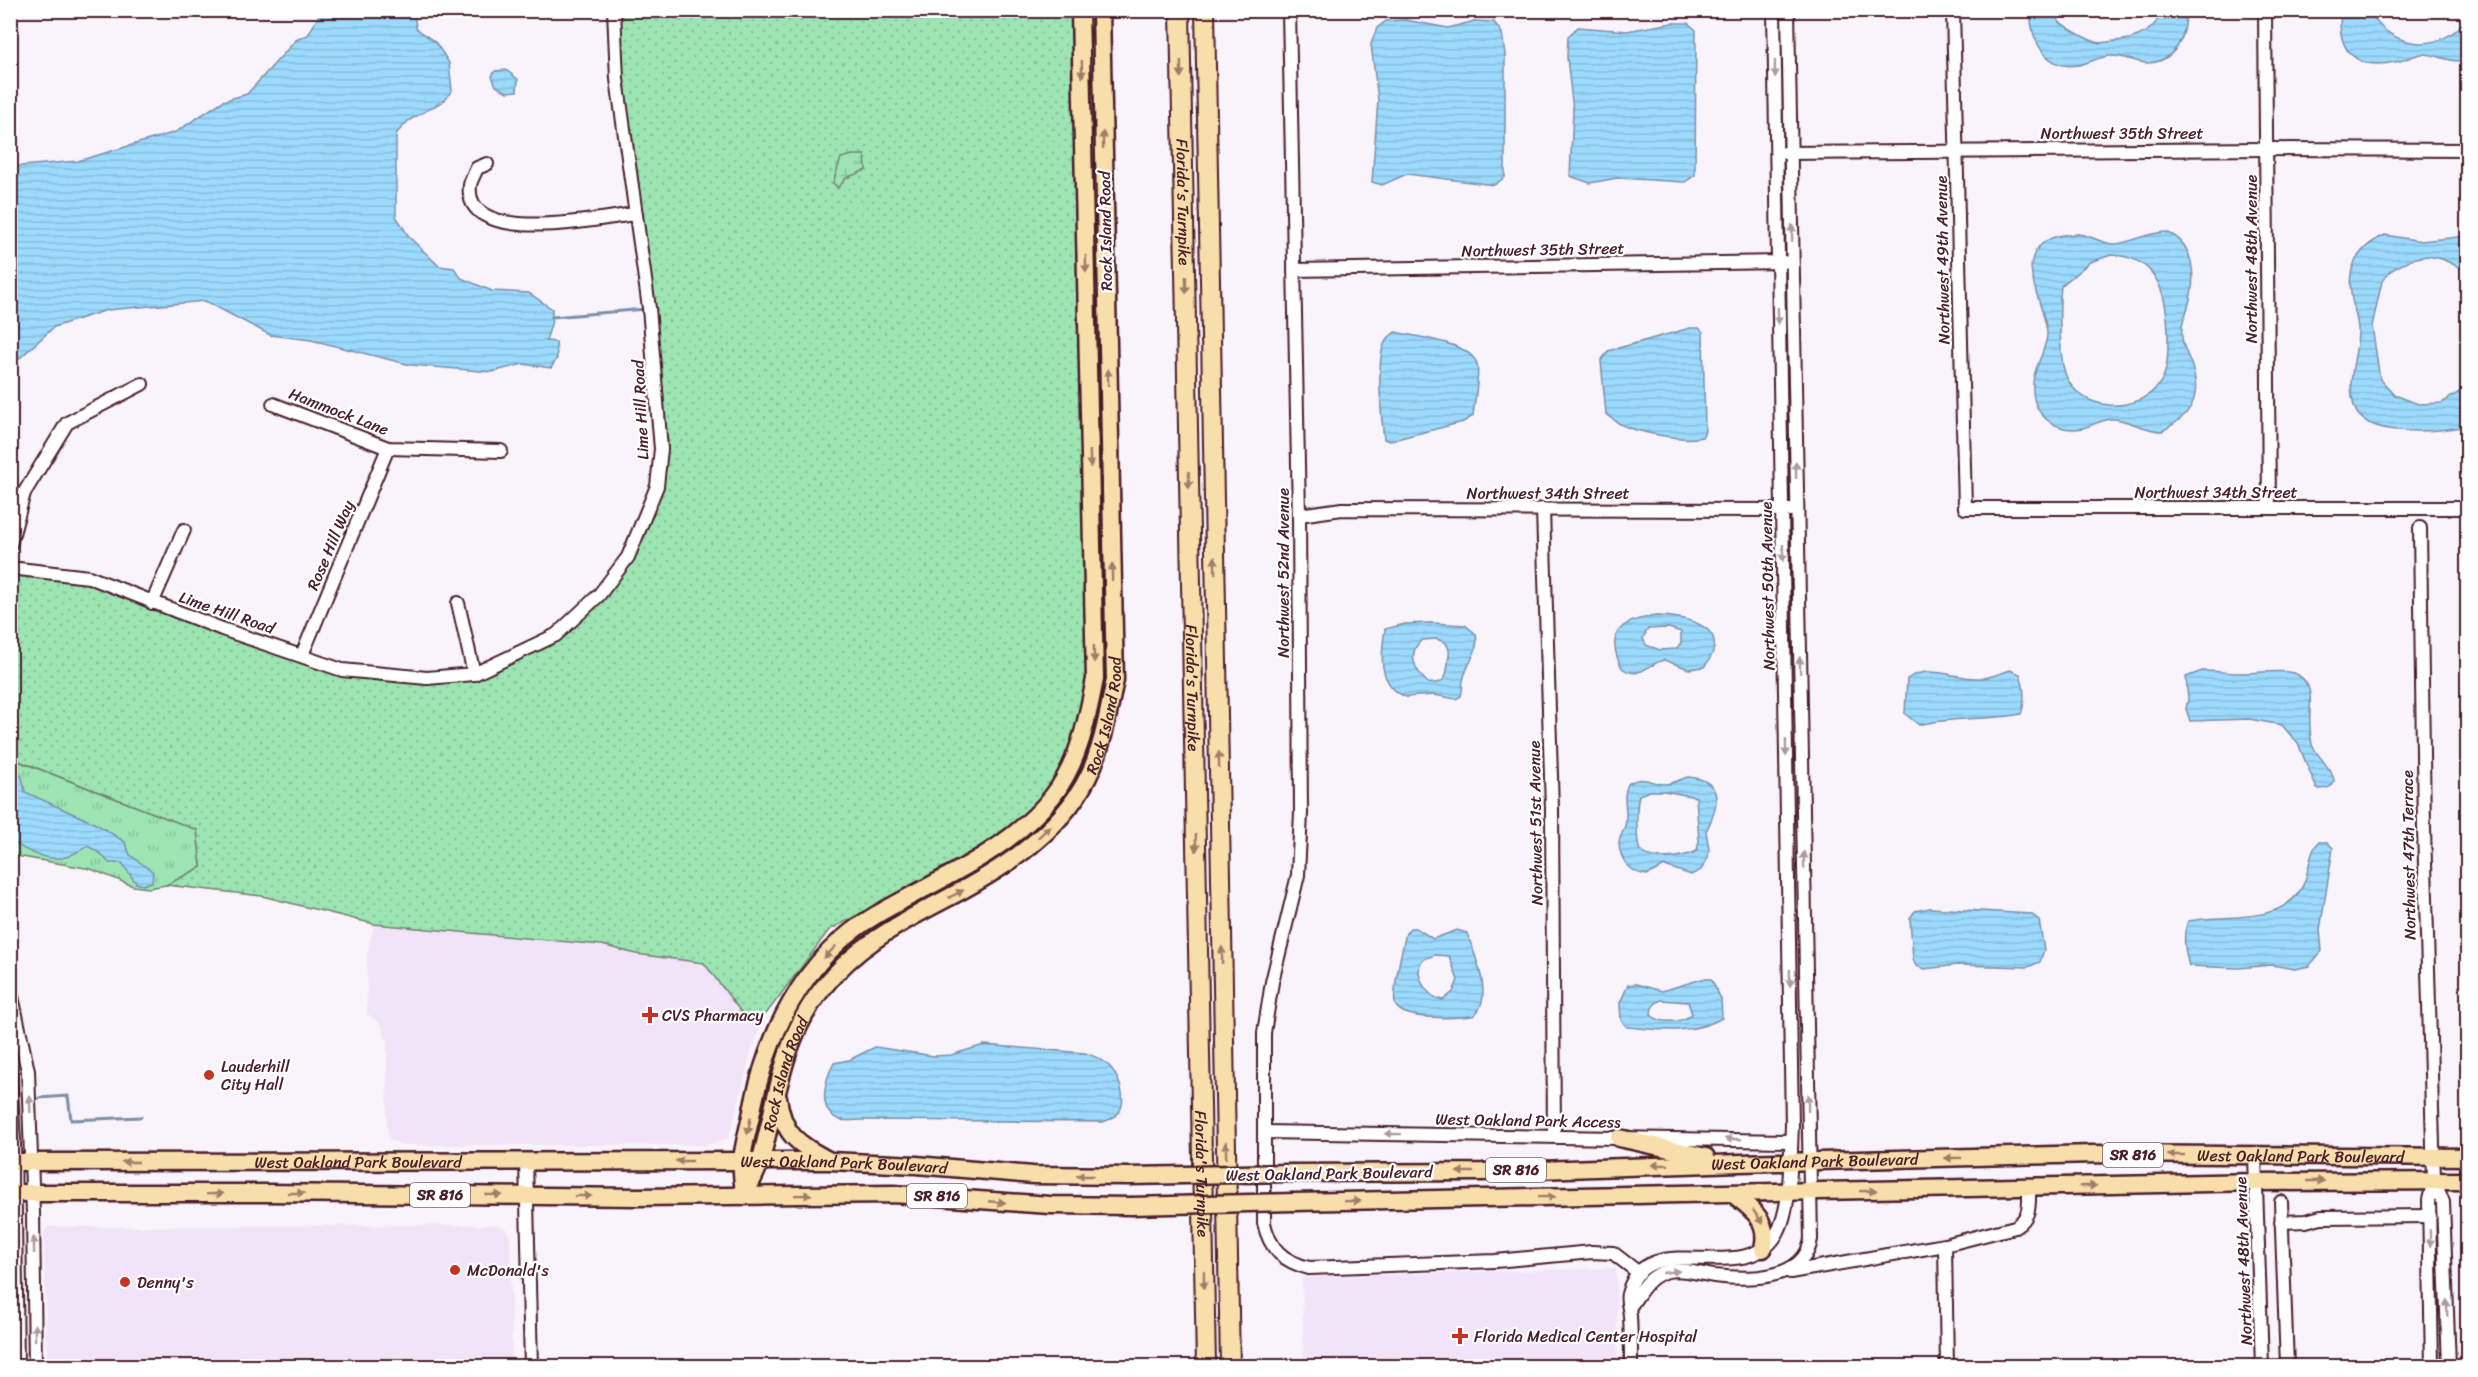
<svg xmlns="http://www.w3.org/2000/svg" width="2478" height="1377" font-family="Sriracha,sans-serif">
	<style>
		.built { fill: #f1e4f8 }
		.grass { fill: url(#grass-dots); stroke: #73826e; stroke-width: 1.5 }
		.wetland { fill: url(#wetland-marsh); stroke: #73826e; stroke-width: 1.5 }
		.park { fill: url(#park-tufts); stroke: #73826e; stroke-width: 1.5 }
		.water { fill: url(#water-rules); stroke: #7b8fa9; stroke-width: 1.5; fill-rule: evenodd }
		.lines { fill: none; stroke-linecap: round; stroke-linejoin: round }
		.stream { stroke: #7b8fa9; stroke-width: 3 }
		.minor-casing { stroke: #4a1f2b; stroke-width: 16 }
		.major-casing { stroke: #4a1f2b; stroke-width: 21 }
		.highway-casing { stroke: #4a1f2b; stroke-width: 22 }
		.minor { stroke: #fff; stroke-width: 12 }
		.major { stroke: #f8deab; stroke-width: 16 }
		.highway { stroke: #f8deab; stroke-width: 18 }
		.major-bridge-casing { stroke: #4a1f2b; stroke-width: 21; stroke-linecap: butt }
		.major-bridge { stroke: #f8deab; stroke-width: 16 }
		.oneway { fill: #a17e6b }
		.oneway2 { fill: #ae9aa0 }
		.poi-dot { fill: #c8321e; stroke: #fff; stroke-width: 2 }
		.labels { text-anchor: middle; stroke-width: 4.5; stroke-linejoin: round; paint-order: stroke }
		.shield { fill: #fff; stroke: #80626b; stroke-width: 1.5 }
		.shield-label { font-size: 15px; font-weight: bold; fill: #4a1f2b }
		.street-label { font-size: 16px; fill: #4a1f2b; stroke: #fff }
		.poi-label { font-size: 16px; fill: #4a1f2b; stroke: #fff; text-anchor: start }
	</style>
	<defs>
		<pattern id="grass-dots" width="8" height="8" patternUnits="userSpaceOnUse" patternTransform="scale(1.5)"><rect width="8" height="8" fill="#9ce4b2"/><path d="M2 2h.1M6 6h.1" fill="none" stroke="#88c399" stroke-width="1.8" stroke-linecap="round"/></pattern>
		<pattern id="wetland-marsh" width="20" height="14" patternUnits="userSpaceOnUse" patternTransform="scale(1.5)"><rect width="20" height="14" fill="#9ce4b2"/><path d="M1 5h8M5 5V1M11 12h8M15 12V8" fill="none" stroke="#88c399"/></pattern>
		<pattern id="park-tufts" width="24" height="20" patternUnits="userSpaceOnUse" patternTransform="scale(1.5)"><rect width="24" height="20" fill="#9ce4b2"/><path d="M3 7l-1-3M5 7V3M7 7l1-3M15 17l-1-3M17 17v-4M19 17l1-3" fill="none" stroke="#88c399"/></pattern>
		<pattern id="water-rules" width="6" height="5" patternUnits="userSpaceOnUse" patternTransform="scale(1.5)"><rect width="6" height="5" fill="#9bdafd"/><path d="M0 2.5h6" fill="none" stroke="#87bbd9"/></pattern>
	</defs>
	<rect width="100%" height="100%" fill="#f9f3fc"/>
	<filter id="ink" filterUnits="userSpaceOnUse"><feTurbulence type="fractalNoise" baseFrequency=".0167" numOctaves="2"/><feDisplacementMap in="SourceGraphic" scale="12" xChannelSelector="R" yChannelSelector="G"/><feConvolveMatrix kernelMatrix="1 2 1 2 8 2 1 2 1" color-interpolation-filters="sRGB"/></filter>
	<g filter="url(#ink)">
		<g class="built">
			<polygon points="374,924 602,945 636,954 705,963 741,1012 748,1018 759,1018 766,1014 752,1048 729,1138 707,1145 403,1145 390,1140 387,1130 387,1041 380,1023 367,1014 367,954"/>
			<polygon points="496,1225 505,1228 510,1236 512,1366 47,1366 44,1231 48,1227"/>
			<polygon points="1616,1268 1618,1366 1304,1366 1302,1277"/>
		</g>
		<path class="grass" d="M614,11H1076L1090,676L1071,762L1026,817L953,866L829,930L766,1014C757,1021 750,1019 741,1012L704,963L636,954L602,945L374,924L262,896L166,885L201,867L197,830L11,758L10,568L89,577L342,670L474,674L556,635L628,557L659,467Z"/>
		<polygon class="wetland" points="852,155 865,155 866,170 846,178 838,188 833,183 841,158"/>
		<polygon class="park" points="10,758 197,830 201,867 166,885 149,888 133,886 91,869 11,855"/>
		<g class="water">
			<polygon points="322,10 414,11 416,28 436,43 449,63 452,90 445,100 408,121 396,134 396,216 409,237 439,266 454,268 461,278 492,291 529,293 552,309 552,321 546,341 556,342 557,358 551,368 523,364 492,372 411,365 311,340 270,335 205,301 107,310 54,327 11,366 11,167 78,161 176,132 223,101 247,94 296,40 308,35"/>
			<path d="M2031,11H2057L2059,22C2071,29 2083,38 2096,42C2102,44 2109,42 2115,41C2138,39 2153,32 2163,11H2185C2188,35 2175,63 2146,63C2134,62 2123,55 2110,56C2099,57 2089,63 2078,65C2046,71 2029,38 2031,11Z"/>
			<path d="M2341,11H2370C2388,50 2446,55 2467,16V60C2449,64 2437,53 2422,54C2413,55 2404,61 2395,62C2355,71 2336,50 2341,11Z"/>
			<polygon points="1405,20 1448,28 1475,21 1494,22 1502,33 1505,54 1505,177 1494,185 1407,174 1382,185 1372,182 1378,100 1371,44 1377,28 1386,21"/>
			<polygon points="1672,23 1688,23 1696,30 1695,175 1685,182 1617,178 1590,183 1570,176 1573,110 1567,58 1568,36 1578,27 1627,31"/>
			<polygon points="506,70 518,79 517,91 507,92 496,86 492,76 495,71"/>
			<path d="M2166,232C2195,242 2196,278 2189,303C2187,312 2182,321 2182,329C2180,342 2187,353 2191,364C2203,397 2191,416 2162,431C2145,431 2130,420 2113,419C2103,418 2093,426 2083,428C2057,433 2034,417 2033,390C2031,369 2048,349 2047,333C2046,306 2015,264 2043,243C2053,235 2066,234 2078,234C2090,235 2101,243 2113,244C2126,245 2148,232 2166,232ZM2111,255C2160,256 2168,299 2168,339C2168,352 2168,372 2160,383C2138,415 2078,413 2065,373C2059,355 2059,305 2061,286L2090,262Z"/>
			<path d="M2385,235L2421,241L2467,236V279L2461,268L2442,259L2427,256L2411,259L2390,271L2382,281L2372,326L2380,379L2395,395L2418,404L2442,403L2467,387V426C2441,431 2363,440 2354,406C2346,380 2357,358 2358,333C2359,319 2352,306 2351,293C2347,265 2361,246 2385,235Z"/>
			<path d="M1690,328H1699L1703,332L1705,431L1702,437C1684,442 1638,432 1622,425C1616,422 1611,417 1606,414L1601,361L1608,351Z"/>
			<path d="M1395,332C1416,337 1470,342 1477,364C1480,375 1474,404 1473,416L1463,422L1389,441L1384,439C1381,417 1377,368 1383,347C1385,340 1390,336 1395,332Z"/>
			<path d="M1656,616C1687,616 1736,628 1704,667L1689,669L1664,660C1649,663 1639,681 1622,668C1604,633 1621,620 1656,616ZM1669,628L1681,632V643L1676,649L1660,650L1646,645L1643,638L1648,629Z"/>
			<path d="M1431,623L1465,625L1476,634C1480,653 1466,663 1463,681C1462,686 1463,691 1461,696L1456,699L1434,695L1406,697C1377,685 1381,654 1385,629L1405,624ZM1437,639L1446,643C1451,651 1449,654 1448,662C1447,677 1445,685 1428,683C1415,671 1406,653 1422,640Z"/>
			<path d="M2010,670L2020,674C2024,687 2026,701 2021,714C1986,721 1953,716 1919,725L1905,714L1907,679C1928,663 1958,680 1982,678C1992,677 2001,673 2010,670Z"/>
			<path d="M2202,671C2213,671 2224,672 2234,673C2251,674 2286,668 2298,675C2317,687 2308,709 2310,726C2310,732 2311,739 2312,745C2318,759 2355,789 2317,789L2298,744L2282,725L2249,719L2190,721L2186,709L2188,699L2186,677Z"/>
			<path d="M11,768L22,777L25,792L98,825L125,842L130,855L153,872L152,882L143,885L136,883L122,863H109L101,854L88,846C81,849 73,855 66,857C48,862 24,851 11,840Z"/>
			<path d="M1688,777C1725,780 1719,806 1706,831L1709,849L1708,858L1701,870L1691,875L1665,866L1647,875C1630,873 1619,859 1619,842C1620,835 1626,828 1626,820C1627,806 1622,797 1628,784C1644,774 1651,784 1665,784C1672,784 1681,779 1688,777ZM1650,791H1664L1696,797L1699,841L1697,851C1684,858 1651,862 1640,851C1636,842 1636,805 1639,795Z"/>
			<path d="M2319,842H2327L2333,848L2320,930L2322,951L2309,966L2295,969L2272,965L2238,968L2189,966C2185,951 2182,936 2188,921C2224,914 2280,925 2301,889C2310,875 2308,852 2319,842Z"/>
			<polygon points="1930,908 2031,914 2039,920 2044,950 2040,962 2028,967 1958,965 1924,969 1916,966 1913,959 1910,918 1915,911"/>
			<path d="M1410,928H1416L1433,939L1457,930L1467,933C1475,956 1495,999 1473,1016C1457,1018 1405,1021 1396,1006C1390,997 1403,946 1406,933ZM1434,955L1449,956L1458,980L1453,992L1443,1000C1427,998 1413,975 1422,960Z"/>
			<path d="M1702,979H1711L1721,999L1722,1018C1692,1035 1660,1030 1627,1027L1621,1020L1620,1003L1628,985L1636,984L1662,991ZM1661,1000L1688,1002L1692,1014C1683,1023 1660,1024 1651,1015C1651,1007 1654,1003 1661,1000Z"/>
			<path d="M984,1045L1085,1053C1093,1056 1100,1058 1106,1063C1118,1073 1128,1098 1119,1112C1116,1118 1108,1120 1103,1122L862,1120C855,1120 844,1122 838,1119C816,1110 826,1077 834,1063L849,1060L875,1047L934,1056L951,1055Z"/>
		</g>
		<g class="lines">
			<g class="stream">
				<polyline points="552,317 646,309"/>
				<polyline points="39,1098 68,1096 71,1120 141,1117"/>
			</g>
			<g class="minor-casing">
				<g id="minor">
					<path d="M1289,10L1299,515L1301,813L1298,875L1272,982L1264,1033V1223C1270,1250 1283,1261 1309,1268L1495,1261L1592,1252L1613,1253L1639,1273"/>
					<polyline points="1953,10 1965,508 2468,508"/>
					<polyline points="2265,10 2269,508"/>
					<polyline points="1785,153 2267,149 2468,150"/>
					<path d="M487,164L477,168C475,173 471,180 470,185C462,248 601,218 635,214"/>
					<polyline points="1294,270 1784,262"/>
					<polyline points="273,404 388,448 501,451"/>
					<polyline points="1543,509 1552,810 1554,1137"/>
					<polyline points="1299,515 1342,509 1790,510"/>
					<polyline points="2420,528 2424,829 2434,1180 2429,1200 2432,1366"/>
					<polyline points="10,545 24,493 67,423 142,384"/>
					<polyline points="10,568 89,577 222,629 342,670 427,678 474,674 556,635 599,595 628,557 657,486 661,449 649,308 617,79 614,10"/>
					<polyline points="152,603 184,530"/>
					<polyline points="458,603 474,674"/>
					<polyline points="302,655 388,448"/>
					<polyline points="10,987 28,1071 33,1213 35,1366"/>
					<polyline points="10,1072 14,1144 17,1366"/>
					<polyline points="1264,1132 1791,1141"/>
					<polyline points="2255,1156 2262,1366"/>
					<polyline points="526,1161 531,1366"/>
					<polyline points="2434,1180 2443,1202 2449,1366"/>
					<polyline points="2281,1202 2287,1366"/>
					<polyline points="2281,1222 2306,1221 2321,1217 2430,1216"/>
					<polyline points="1945,1245 1947,1366"/>
					<path d="M1790,1272L1945,1245L2015,1227C2031,1217 2029,1206 2029,1188"/>
					<path d="M1629,1308C1640,1293 1648,1275 1668,1271C1682,1268 1700,1274 1714,1276C1748,1280 1805,1281 1811,1239L1788,10"/>
					<path d="M1631,1366C1631,1350 1631,1333 1630,1316C1630,1309 1626,1301 1628,1294C1644,1224 1743,1289 1776,1235C1792,1209 1790,1157 1792,1127L1774,10"/>
				</g>
			</g>
			<g class="major-casing">
				<g id="major">
					<path d="M778,1098C783,1135 797,1143 828,1160"/>
					<polyline points="1619,1138 1706,1157"/>
					<path id="s1" d="M10,1162L830,1161L916,1165L1033,1175L1130,1176"/>
					<path id="s2" d="M1293,1173L1482,1172L1740,1163L2095,1154L2468,1157"/>
					<polyline points="10,1193 265,1193 638,1197 893,1194 1050,1205 1131,1206"/>
					<path d="M744,1193C743,1182 741,1171 742,1161C743,1146 748,1131 751,1116C766,1036 802,958 876,915C936,880 1007,853 1052,797C1079,763 1087,720 1095,679L1080,10"/>
					<path d="M1733,1194C1753,1210 1770,1221 1763,1249"/>
					<path id="s3" d="M744,1196C750,1184 758,1171 761,1159C778,1098 781,1041 822,989C854,948 896,925 942,901C998,872 1059,835 1088,777C1103,747 1108,713 1115,680L1101,10"/>
					<polyline points="1294,1202 2258,1182 2468,1181"/>
				</g>
			</g>
			<g class="highway-casing">
				<g id="highway">
					<path id="s4" d="M1180,10L1206,1366"/>
					<polyline points="1205,10 1230,1366"/>
				</g>
			</g>
			<use href="#minor" class="minor"/>
			<use href="#major" class="major"/>
			<use href="#highway" class="highway"/>
			<g class="major-bridge-casing">
				<g id="major-bridge">
					<polyline points="1130,1176 1293,1173"/>
					<polyline points="1131,1206 1294,1202"/>
				</g>
			</g>
			<use href="#major-bridge" class="major-bridge"/>
		</g>
		<defs><path id="oneway-solid" d="M-6-.8H1V-3.2L6.5 0L1 3.2V.8H-6Z" transform="scale(1.5)"/></defs>
		<g class="oneway">
			<use href="#oneway-solid" transform="translate(1082 69) rotate(89)"/>
			<use href="#oneway-solid" transform="translate(1181 69) rotate(89)"/>
			<use href="#oneway-solid" transform="translate(1103 140) rotate(-91)"/>
			<use href="#oneway-solid" transform="translate(1086 264) rotate(89)"/>
			<use href="#oneway-solid" transform="translate(1186 285) rotate(89)"/>
			<use href="#oneway-solid" transform="translate(1108 377) rotate(-91)"/>
			<use href="#oneway-solid" transform="translate(1090 459) rotate(89)"/>
			<use href="#oneway-solid" transform="translate(1189 480) rotate(89)"/>
			<use href="#oneway-solid" transform="translate(1215 565) rotate(-91)"/>
			<use href="#oneway-solid" transform="translate(1112 572) rotate(-91)"/>
			<use href="#oneway-solid" transform="translate(1094 654) rotate(89)"/>
			<use href="#oneway-solid" transform="translate(1219 760) rotate(-91)"/>
			<use href="#oneway-solid" transform="translate(1044 832) rotate(-44)"/>
			<use href="#oneway-solid" transform="translate(1196 843) rotate(89)"/>
			<use href="#oneway-solid" transform="translate(956 894) rotate(-27)"/>
			<use href="#oneway-solid" transform="translate(830 952) rotate(134)"/>
			<use href="#oneway-solid" transform="translate(1222 955) rotate(-91)"/>
			<use href="#oneway-solid" transform="translate(749 1126) rotate(101)"/>
			<use href="#oneway-solid" transform="translate(1226 1150) rotate(-91)"/>
			<use href="#oneway-solid" transform="translate(2176 1155) rotate(-180)"/>
			<use href="#oneway-solid" transform="translate(1953 1158) rotate(179)"/>
			<use href="#oneway-solid" transform="translate(684 1161) rotate(180)"/>
			<use href="#oneway-solid" transform="translate(130 1162) rotate(180)"/>
			<use href="#oneway-solid" transform="translate(1660 1165) rotate(178)"/>
			<use href="#oneway-solid" transform="translate(1465 1172) rotate(180)"/>
			<use href="#oneway-solid" transform="translate(1085 1176) rotate(-180)"/>
			<use href="#oneway-solid" transform="translate(2316 1181)"/>
			<use href="#oneway-solid" transform="translate(2088 1186) rotate(-2)"/>
			<use href="#oneway-solid" transform="translate(1868 1191) rotate(-1)"/>
			<use href="#oneway-solid" transform="translate(296 1193)"/>
			<use href="#oneway-solid" transform="translate(215 1194) rotate(-1)"/>
			<use href="#oneway-solid" transform="translate(494 1195) rotate(1)"/>
			<use href="#oneway-solid" transform="translate(803 1195) rotate(-1)"/>
			<use href="#oneway-solid" transform="translate(583 1196)"/>
			<use href="#oneway-solid" transform="translate(1547 1197) rotate(-1)"/>
			<use href="#oneway-solid" transform="translate(1352 1201) rotate(-1)"/>
			<use href="#oneway-solid" transform="translate(997 1202) rotate(5)"/>
			<use href="#oneway-solid" transform="translate(1758 1217) rotate(55)"/>
			<use href="#oneway-solid" transform="translate(1204 1280) rotate(89)"/>
		</g>
		<g class="oneway2">
			<use href="#oneway-solid" transform="translate(1775 69) rotate(89)"/>
			<use href="#oneway-solid" transform="translate(1792 233) rotate(-91)"/>
			<use href="#oneway-solid" transform="translate(1778 316) rotate(89)"/>
			<use href="#oneway-solid" transform="translate(1796 470) rotate(-91)"/>
			<use href="#oneway-solid" transform="translate(1783 553) rotate(89)"/>
			<use href="#oneway-solid" transform="translate(1800 665) rotate(-91)"/>
			<use href="#oneway-solid" transform="translate(1786 748) rotate(89)"/>
			<use href="#oneway-solid" transform="translate(1804 860) rotate(-91)"/>
			<use href="#oneway-solid" transform="translate(1790 978) rotate(89)"/>
			<use href="#oneway-solid" transform="translate(1808 1103) rotate(-91)"/>
			<use href="#oneway-solid" transform="translate(30 1104) rotate(-93)"/>
			<use href="#oneway-solid" transform="translate(1393 1134) rotate(-179)"/>
			<use href="#oneway-solid" transform="translate(1733 1139) rotate(-178)"/>
			<use href="#oneway-solid" transform="translate(2430 1238) rotate(89)"/>
			<use href="#oneway-solid" transform="translate(34 1245) rotate(-91)"/>
			<use href="#oneway-solid" transform="translate(1671 1272) rotate(-6)"/>
			<use href="#oneway-solid" transform="translate(2447 1308) rotate(-92)"/>
			<use href="#oneway-solid" transform="translate(35 1332) rotate(-90)"/>
		</g>
	</g>
	<g class="poi-dot">
		<path d="M647 1006h6v6h6v6h-6v6h-6v-6h-6v-6h6z"/>
		<circle cx="209" cy="1075" r="6"/>
		<circle cx="455" cy="1270" r="6"/>
		<circle cx="125" cy="1282" r="6"/>
		<path d="M1457 1327h6v6h6v6h-6v6h-6v-6h-6v-6h6z"/>
	</g>
	<g class="labels">
		<g class="shield">
			<rect x="2103" y="1143" width="60" height="24" rx="4.5"/>
			<rect x="1486" y="1158" width="60" height="24" rx="4.5"/>
			<rect x="410" y="1183" width="60" height="24" rx="4.5"/>
			<rect x="907" y="1184" width="60" height="24" rx="4.5"/>
		</g>
		<g class="shield-label">
			<text x="2133" y="1160">SR 816</text>
			<text x="1516" y="1175">SR 816</text>
			<text x="440" y="1200">SR 816</text>
			<text x="937" y="1201">SR 816</text>
		</g>
		<g class="street-label">
			<text x="2122" y="139">Northwest 35th Street</text>
			<text dy="6" stroke="none"><textPath href="#s4" startOffset="192">Florida's Turnpike</textPath></text>
			<text transform="translate(1105 231) rotate(-91)" y="6">Rock Island Road</text>
			<text transform="translate(1543 249) rotate(-1)" y="6">Northwest 35th Street</text>
			<text transform="translate(2251 259) rotate(-90)" y="6">Northwest 48th Avenue</text>
			<text transform="translate(1942 260) rotate(-91)" y="6">Northwest 49th Avenue</text>
			<text transform="translate(640 410) rotate(-93)" y="6">Lime Hill Road</text>
			<text transform="translate(339 411) rotate(21)" y="6">Hammock Lane</text>
			<text x="2216" y="498">Northwest 34th Street</text>
			<text x="1548" y="499">Northwest 34th Street</text>
			<text transform="translate(330 545) rotate(-67)" y="6">Rose Hill Way</text>
			<text transform="translate(1283 573) rotate(-90)" y="6">Northwest 52nd Avenue</text>
			<text transform="translate(1767 586) rotate(-91)" y="6">Northwest 50th Avenue</text>
			<text transform="translate(227 612) rotate(19)" y="6">Lime Hill Road</text>
			<text dy="6" stroke="none"><textPath href="#s4" startOffset="678">Florida's Turnpike</textPath></text>
			<text dy="6" stroke="none"><textPath href="#s3" startOffset="632">Rock Island Road</textPath></text>
			<text transform="translate(1535 823) rotate(-91)" y="6">Northwest 51st Avenue</text>
			<text transform="translate(2408 855) rotate(-91)" y="6">Northwest 47th Terrace</text>
			<text dy="6" stroke="none"><textPath href="#s3" startOffset="129">Rock Island Road</textPath></text>
			<text transform="translate(1528 1120) rotate(1)" y="6">West Oakland Park Access</text>
			<text dy="6" stroke="none"><textPath href="#s2" startOffset="1008">West Oakland Park Boulevard</textPath></text>
			<text dy="6" stroke="none"><textPath href="#s2" startOffset="522">West Oakland Park Boulevard</textPath></text>
			<text dy="6" stroke="none"><textPath href="#s1" startOffset="348">West Oakland Park Boulevard</textPath></text>
			<text dy="6" stroke="none"><textPath href="#s1" startOffset="834">West Oakland Park Boulevard</textPath></text>
			<text transform="translate(1329 1173) rotate(-1)" y="6">West Oakland Park Boulevard</text>
			<text dy="6" stroke="none"><textPath href="#s4" startOffset="1164">Florida's Turnpike</textPath></text>
			<text transform="translate(2243 1261) rotate(-92)" y="6">Northwest 48th Avenue</text>
		</g>
		<g class="poi-label">
			<text x="662" y="1021">CVS Pharmacy</text>
			<text x="221" y="1072">Lauderhill<tspan x="221" dy="18">City Hall</tspan></text>
			<text x="467" y="1276">McDonald's</text>
			<text x="137" y="1288">Denny's</text>
			<text x="1474" y="1342">Florida Medical Center Hospital</text>
		</g>
	</g>
	<rect width="2478" height="1377" fill="none" stroke="#fff" stroke-width="36"/>
	<rect x="18" y="18" width="2442" height="1341" fill="none" stroke="#4a1f2b" stroke-width="2" filter="url(#ink)"/>
</svg>
